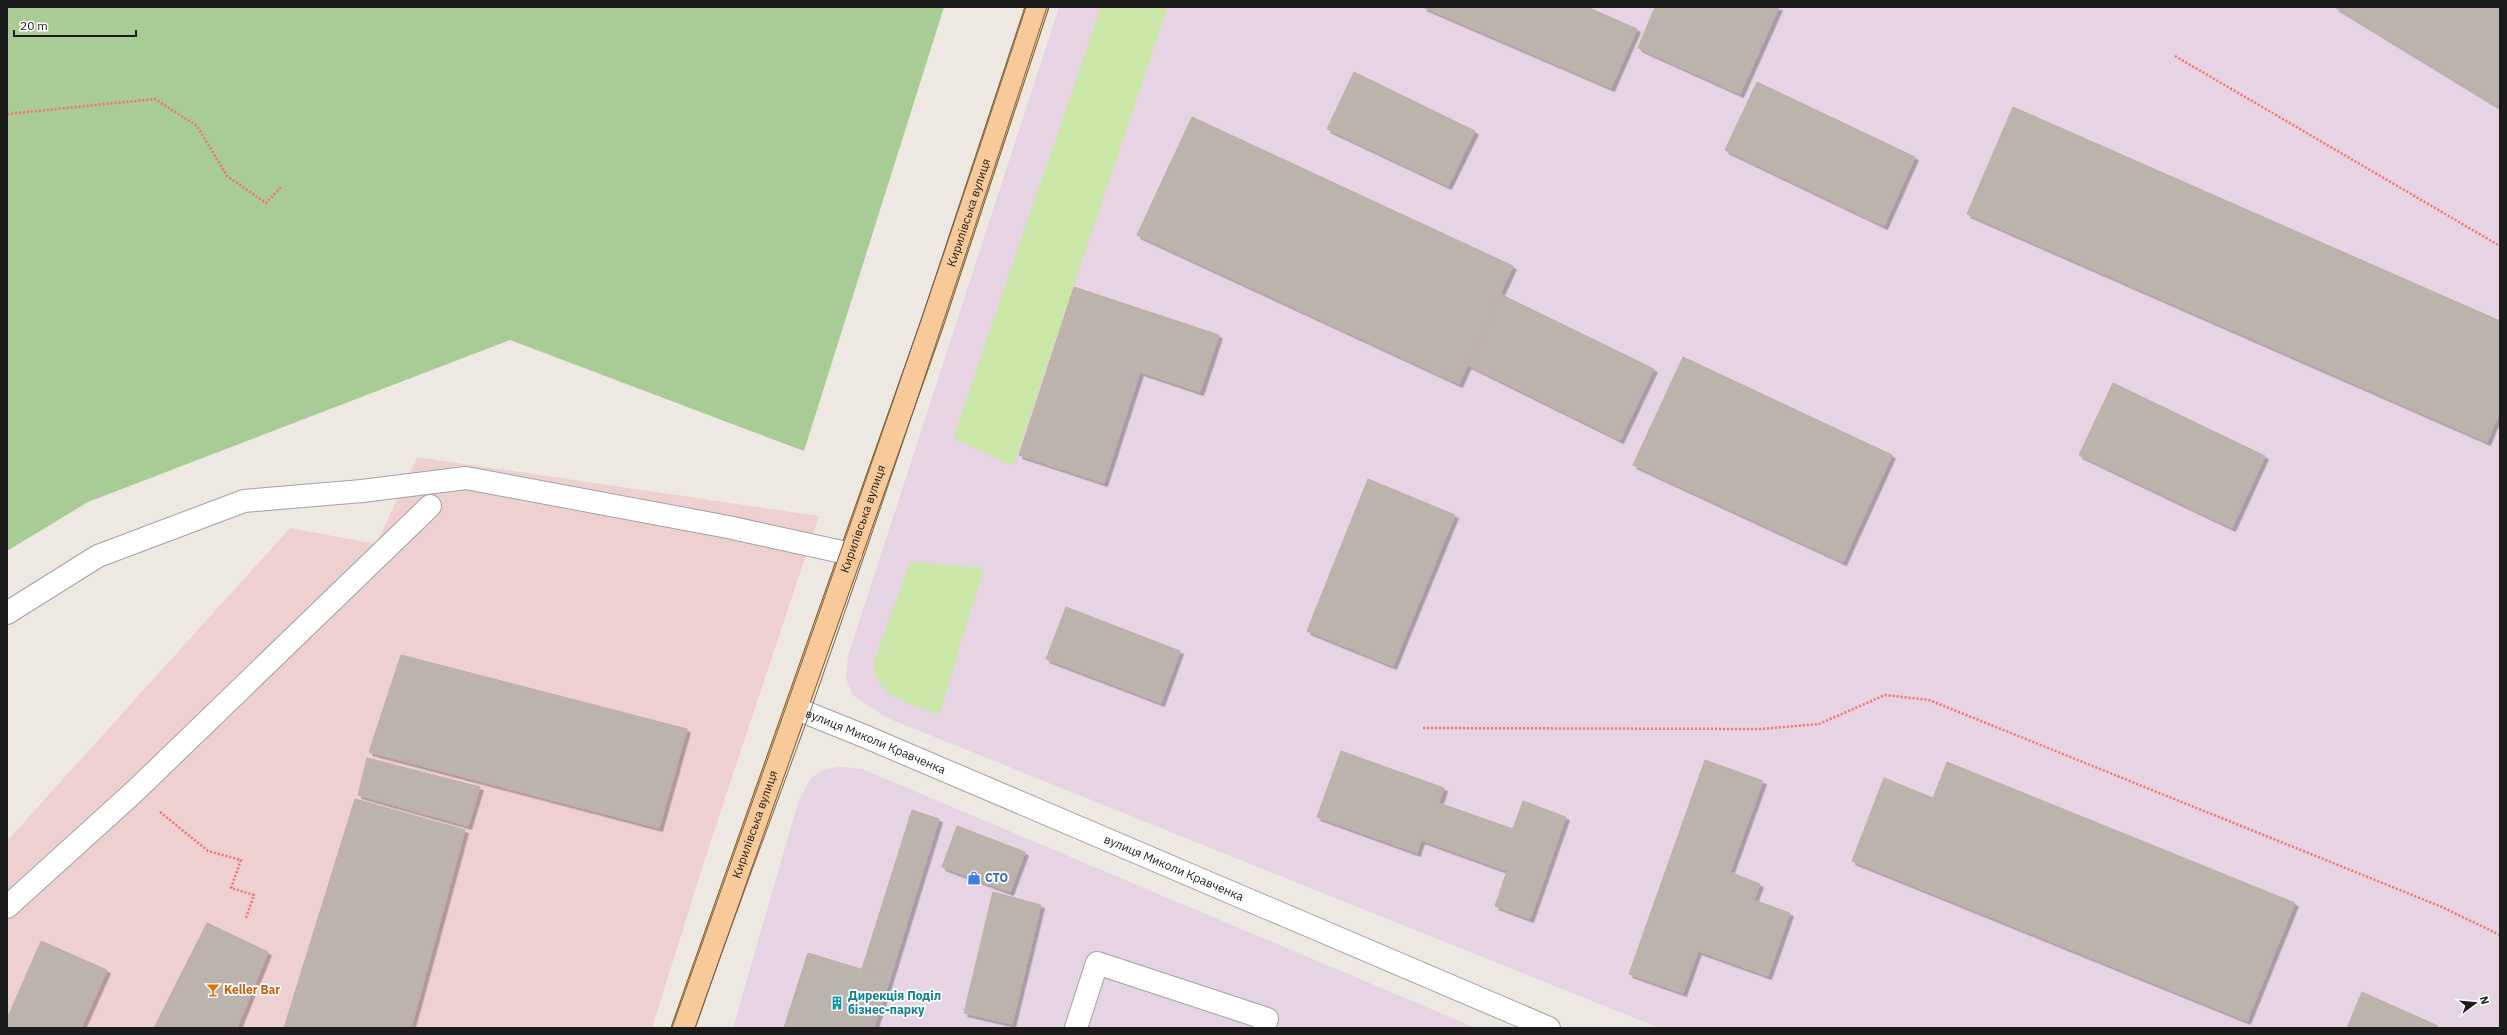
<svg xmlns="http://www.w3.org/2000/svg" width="2507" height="1035" font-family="'IBM Plex Sans',sans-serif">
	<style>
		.commercial { fill: #eed0d0 }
		.industrial { fill: #e6d3e3 }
		.grass { fill: #cae7a7 }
		.forest { fill: #a9cb96 }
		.building { fill: #bdb3ad; stroke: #beaea4; filter: url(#shadow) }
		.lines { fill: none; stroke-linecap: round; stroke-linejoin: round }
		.minor-casing { stroke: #a2a2a2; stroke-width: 24 }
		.major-casing { stroke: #8f5804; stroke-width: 24 }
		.path { stroke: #f66f68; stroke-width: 2.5; stroke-dasharray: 2 2; stroke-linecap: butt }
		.minor { stroke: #fff; stroke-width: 22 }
		.major { stroke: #f9ca99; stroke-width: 22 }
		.tram { stroke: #696969; stroke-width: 1 }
		.labels { text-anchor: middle; stroke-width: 3.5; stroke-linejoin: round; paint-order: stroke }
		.street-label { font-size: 12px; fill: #1b1b1b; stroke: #fff }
		.shop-label { font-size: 12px; font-weight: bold; fill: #366cbe; stroke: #fff; text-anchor: start }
		.food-label { font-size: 12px; font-weight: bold; fill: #c56008; stroke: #fff; text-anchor: start }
		.culture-label { font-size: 12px; font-weight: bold; fill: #0d838f; stroke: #fff; text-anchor: start }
	</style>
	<defs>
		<filter id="shadow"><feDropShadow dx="3.5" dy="3.5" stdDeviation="0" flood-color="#0004"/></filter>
	</defs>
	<rect width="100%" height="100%" fill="#ede8e1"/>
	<polygon class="commercial" points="417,457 819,516 705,859 652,1028 7,1028 7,841 290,528 376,544"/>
	<g class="industrial">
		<polygon points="1059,7 2500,7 2500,1028 1659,1028 885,717 852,694 846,678 848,656"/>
		<polygon points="840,767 862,769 1476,1028 733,1028 798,803 811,778 825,769"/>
	</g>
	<g class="grass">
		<polygon points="1101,7 1168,7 1013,466 953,438"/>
		<path d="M910,562L984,568L939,715C912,704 873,697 874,662Z"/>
	</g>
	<polygon class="forest" points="7,7 944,7 804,451 510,340 88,502 7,551"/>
	<g class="building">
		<polygon points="1423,7 1587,7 1637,29 1611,88"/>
		<polygon points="1655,7 1779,7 1740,94 1638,48"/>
		<polygon points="2335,7 2500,7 2500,108"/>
		<polygon points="1354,72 1475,131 1448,186 1327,129"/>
		<polygon points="1757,82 1915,157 1884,226 1725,150"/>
		<polygon points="2013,107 2500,321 2500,411 2487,442 1967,214"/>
		<polygon points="1192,117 1513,266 1459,384 1137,235"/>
		<polygon points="1074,287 1219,335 1200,392 1140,372 1104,483 1019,455"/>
		<polygon points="1500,294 1654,369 1620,440 1468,365"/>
		<polygon points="1683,357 1892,455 1843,562 1633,465"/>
		<polygon points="2113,383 2265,456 2232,528 2079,455"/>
		<polygon points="1368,479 1455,515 1393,666 1307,631"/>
		<polygon points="1066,607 1180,651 1161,703 1046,659"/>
		<polygon points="401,655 687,729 659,828 369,752"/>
		<polygon points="1341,751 1444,788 1439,803 1513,829 1523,801 1566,817 1530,919 1495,906 1507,871 1421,840 1417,853 1317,817"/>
		<polygon points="367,758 480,787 468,826 358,795"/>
		<polygon points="1705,760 1763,781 1730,872 1760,884 1754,900 1790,913 1768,976 1698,951 1683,993 1629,974"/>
		<polygon points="1947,762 2295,903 2247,1021 1852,861 1884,778 1933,798"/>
		<polygon points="355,799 465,830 411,1028 284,1028"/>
		<polygon points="912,810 939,819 890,978 862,969"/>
		<polygon points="957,826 1025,852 1010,892 942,867"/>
		<polygon points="993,892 1041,905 1012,1024 964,1013"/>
		<polygon points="207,923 268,952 237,1028 154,1028"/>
		<polygon points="41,941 107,970 81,1028 7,1028 7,1019"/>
		<polygon points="808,953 890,978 874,1028 784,1028"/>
		<polygon points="2362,992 2438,1026 2437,1028 2347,1028"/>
	</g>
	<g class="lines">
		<g class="minor-casing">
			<g id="minor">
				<polyline points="7,613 98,556 244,501 362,491 466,478 728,527 851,554"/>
				<path id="s1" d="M797,709L864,736L1549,1028"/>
				<polyline points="7,907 135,791 430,506"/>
				<polyline points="1076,1028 1097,963 1267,1019 1264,1028"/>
			</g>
		</g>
		<g class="major-casing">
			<g id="major">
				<path id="s2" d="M683,1028L933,321L1037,7"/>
			</g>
		</g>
		<g class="path">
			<polyline points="2175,56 2500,246"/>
			<polyline points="7,114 155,99 197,126 227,176 266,203 282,186"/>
			<polyline points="1423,728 1761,729 1819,724 1885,695 1929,700 2442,907 2500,935"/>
			<polyline points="160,812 208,851 241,860 231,888 254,895 246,918"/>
		</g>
		<use href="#minor" class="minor"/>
		<use href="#major" class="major"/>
		<g class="tram">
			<path d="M672,1028C793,688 914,349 1026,7"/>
			<path d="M695,1028C732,922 772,817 810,712C892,478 970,243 1047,7"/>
		</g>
	</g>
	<defs>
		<g id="shop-bare" transform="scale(1.08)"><path d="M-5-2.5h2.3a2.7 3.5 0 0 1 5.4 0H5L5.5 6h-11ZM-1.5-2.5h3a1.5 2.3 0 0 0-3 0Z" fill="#3f7fe0" stroke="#fff" stroke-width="2.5" paint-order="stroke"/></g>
		<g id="bar-bare" transform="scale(1.08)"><path d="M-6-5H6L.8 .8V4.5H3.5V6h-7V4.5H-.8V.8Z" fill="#e8710a" stroke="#fff" stroke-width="2.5" paint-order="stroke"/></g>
		<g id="building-bare" transform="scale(1.08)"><path d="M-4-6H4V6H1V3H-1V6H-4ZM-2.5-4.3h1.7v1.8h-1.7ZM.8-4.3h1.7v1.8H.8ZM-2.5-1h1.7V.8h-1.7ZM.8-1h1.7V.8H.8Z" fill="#0f9aa8" stroke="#fff" stroke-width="2.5" paint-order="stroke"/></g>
	</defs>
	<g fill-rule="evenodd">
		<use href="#shop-bare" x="974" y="878"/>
		<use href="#bar-bare" x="213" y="990"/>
		<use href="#building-bare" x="837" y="1003"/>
	</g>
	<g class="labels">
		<g class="street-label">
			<text dy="4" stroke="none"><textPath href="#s2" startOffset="864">Кирилівська вулиця</textPath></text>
			<text dy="4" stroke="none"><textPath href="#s2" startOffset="540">Кирилівська вулиця</textPath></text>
			<text dy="4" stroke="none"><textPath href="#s1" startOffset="85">вулиця Миколи Кравченка</textPath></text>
			<text dy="4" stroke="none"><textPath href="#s2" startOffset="216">Кирилівська вулиця</textPath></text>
			<text dy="4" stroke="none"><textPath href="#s1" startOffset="409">вулиця Миколи Кравченка</textPath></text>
		</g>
		<g class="shop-label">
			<text x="985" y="882">СТО</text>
		</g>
		<g class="food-label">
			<text x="224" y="994">Keller Bar</text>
		</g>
		<g class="culture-label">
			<text x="848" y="1000">Дирекція Поділ<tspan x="848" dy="14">бізнес-парку</tspan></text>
		</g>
	</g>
	<rect width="2507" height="1035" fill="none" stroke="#1b1b1b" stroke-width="16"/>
	<g transform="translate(2475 1003) rotate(74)" stroke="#ffffff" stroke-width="3" paint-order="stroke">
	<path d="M0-3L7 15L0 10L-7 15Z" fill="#1b1b1b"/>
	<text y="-6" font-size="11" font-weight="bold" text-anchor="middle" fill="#1b1b1b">N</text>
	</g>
	<path d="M14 30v6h122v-6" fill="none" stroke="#1b1b1b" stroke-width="2"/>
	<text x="20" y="30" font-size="12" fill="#1b1b1b" stroke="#ffffff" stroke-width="3" paint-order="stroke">20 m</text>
</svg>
